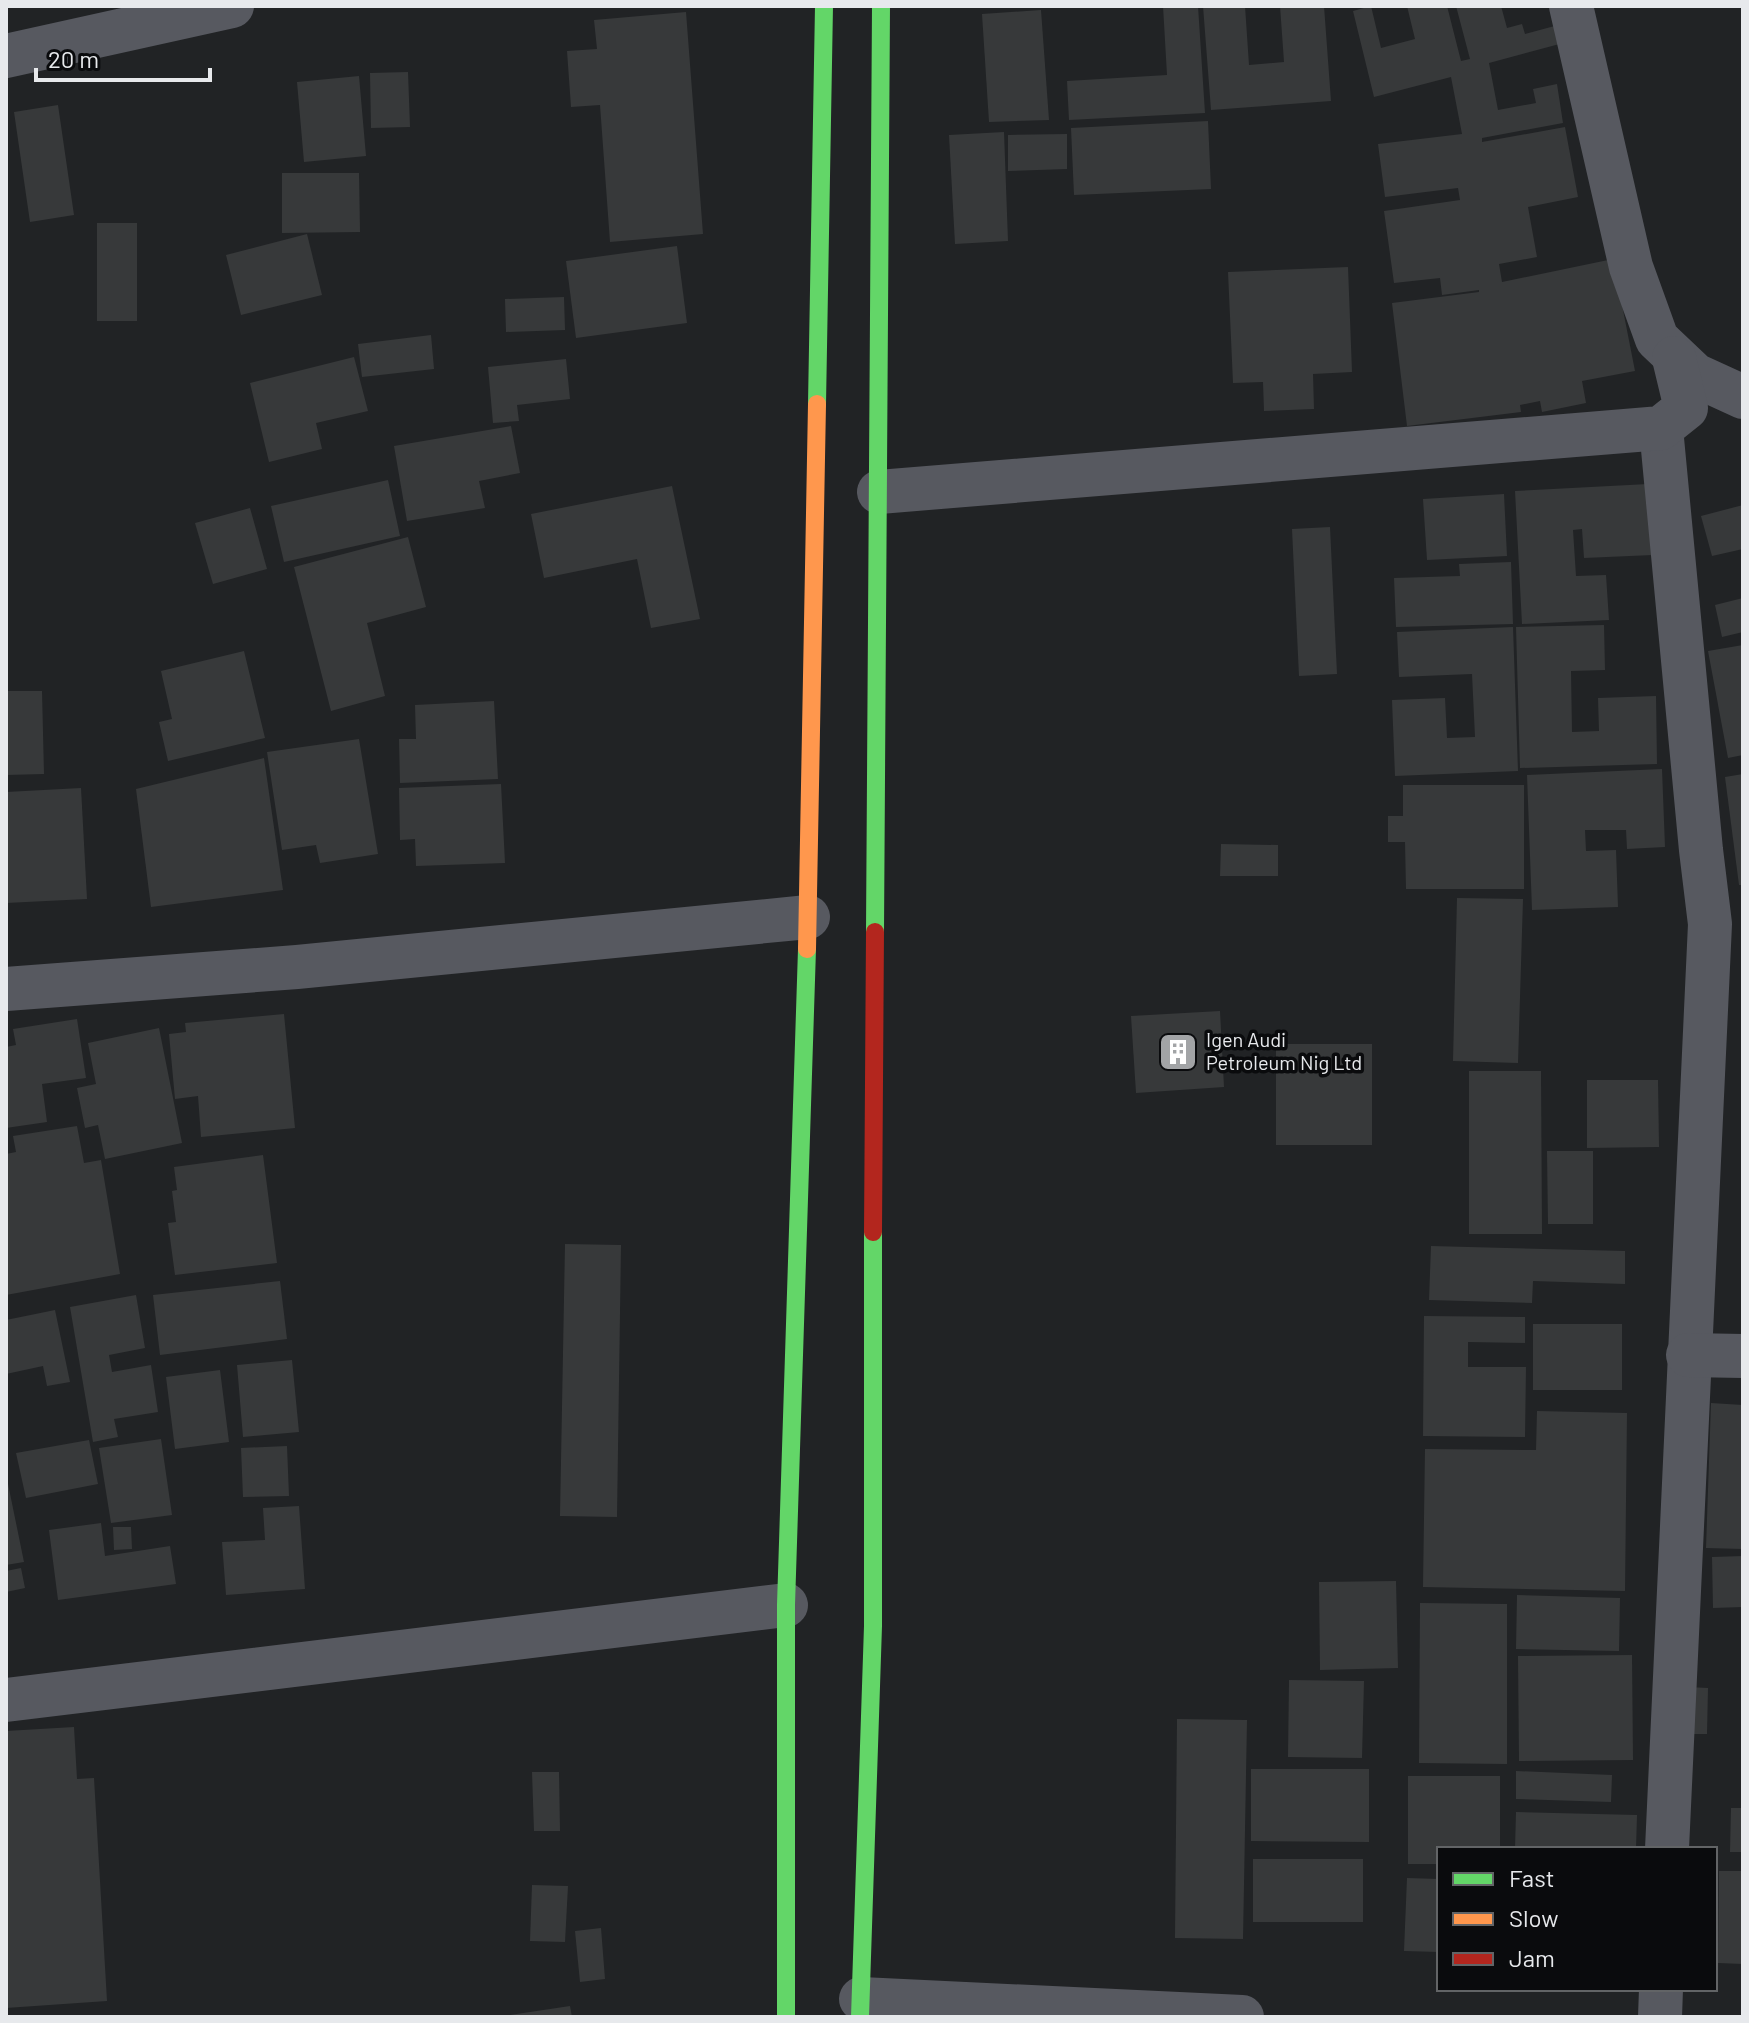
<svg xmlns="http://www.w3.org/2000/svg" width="1749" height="2023" font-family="Barlow,sans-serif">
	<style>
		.building { fill: #37393a }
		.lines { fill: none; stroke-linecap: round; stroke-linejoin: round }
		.street { stroke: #575960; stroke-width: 44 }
		.fast { stroke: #63d668; stroke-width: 18 }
		.slow { stroke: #ff974d; stroke-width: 18 }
		.jam { stroke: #b3261e; stroke-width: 18 }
		.labels { text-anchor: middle; stroke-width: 7; stroke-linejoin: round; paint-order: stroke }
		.poi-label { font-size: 20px; fill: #e7e9ec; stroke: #0a0b0d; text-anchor: start }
	</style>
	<rect width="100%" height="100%" fill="#212325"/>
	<g class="building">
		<polygon points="1163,6 1198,6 1205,113 1069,120 1067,81 1167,75"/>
		<polygon points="1203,6 1245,6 1249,65 1284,62 1280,6 1324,6 1331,101 1211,110"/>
		<polygon points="1371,6 1381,48 1415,39 1407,6 1447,6 1461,61 1470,59 1456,6 1501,6 1507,28 1522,24 1525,34 1562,24 1567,42 1489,63 1498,110 1536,103 1533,89 1557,84 1563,123 1482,138 1482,142 1565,127 1578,197 1528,207 1537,257 1499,264 1502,282 1613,259 1635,371 1582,381 1586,403 1542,412 1540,401 1520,405 1521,412 1407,426 1392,303 1479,292 1479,290 1442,295 1440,278 1394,283 1384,211 1460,200 1458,188 1385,197 1378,144 1462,134 1451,77 1374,97 1353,11"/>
		<polygon points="1041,10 1049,120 989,122 982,14"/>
		<polygon points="686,12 703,234 610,242 600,105 571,107 567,51 597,49 594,20"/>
		<polygon points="408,72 410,127 371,128 370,73"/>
		<polygon points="359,76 366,156 304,162 297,82"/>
		<polygon points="58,105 74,215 30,222 14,112"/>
		<polygon points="1208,121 1211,189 1074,195 1071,128"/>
		<polygon points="1004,132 1008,241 955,244 949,135"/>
		<polygon points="1067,134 1067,169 1008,171 1008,135"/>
		<polygon points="282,173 359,173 360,232 282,233"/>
		<rect x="97" y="223" width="40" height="98"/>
		<polygon points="307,234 322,295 241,315 226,255"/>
		<polygon points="677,246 687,323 576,338 566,261"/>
		<polygon points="1348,267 1352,372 1313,374 1314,409 1264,411 1263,382 1233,383 1228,272"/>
		<polygon points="564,297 565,330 506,332 505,299"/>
		<polygon points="431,335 434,369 362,377 358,344"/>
		<polygon points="354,357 368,411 316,423 322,449 269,462 250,383"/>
		<polygon points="566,359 570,399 517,405 519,421 493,423 488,367"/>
		<polygon points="511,426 520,473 479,481 485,508 407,521 394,446"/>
		<polygon points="388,480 400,536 284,562 271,506"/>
		<polygon points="1648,484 1653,555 1584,558 1582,529 1573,530 1576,576 1606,575 1609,620 1522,624 1515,491"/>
		<polygon points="672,486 700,619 651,628 637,559 544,578 531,514"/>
		<polygon points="1504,494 1507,556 1427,560 1423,499"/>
		<polygon points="1743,505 1743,549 1712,556 1701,516"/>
		<polygon points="250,508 267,569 213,584 195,523"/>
		<polygon points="1330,527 1337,674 1299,676 1292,529"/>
		<polygon points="408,537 426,607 367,623 385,696 331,711 294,567"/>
		<polygon points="1511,562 1513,624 1396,627 1394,578 1460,576 1459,564"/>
		<polygon points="1743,598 1743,632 1722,637 1715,605"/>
		<polygon points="1604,625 1605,670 1571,671 1572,732 1599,731 1598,698 1656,696 1657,764 1520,768 1516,627"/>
		<polygon points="1513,627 1518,771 1395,776 1392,700 1445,698 1447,738 1475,737 1472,674 1399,677 1397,632"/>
		<polygon points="1743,645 1743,755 1728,758 1708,651"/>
		<polygon points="244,651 265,738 168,761 159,722 172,719 161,671"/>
		<polygon points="6,691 42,691 44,774 6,775"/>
		<polygon points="494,701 498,779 400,783 399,739 416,739 415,705"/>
		<polygon points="359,739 378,854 320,863 316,845 282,850 267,752"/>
		<polygon points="264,758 283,890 151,907 136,789"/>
		<polygon points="1662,769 1665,847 1627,849 1626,830 1585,830 1586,851 1616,850 1618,907 1532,910 1527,775"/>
		<polygon points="1743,774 1743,885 1739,885 1725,777"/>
		<polygon points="501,784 505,863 416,866 415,839 400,840 399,788"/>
		<polygon points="1403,785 1524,785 1524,889 1406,889 1405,842 1388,842 1388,816 1403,816"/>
		<polygon points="81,788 87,899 6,903 6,792"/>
		<polygon points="1221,844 1278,845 1278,876 1220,876"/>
		<polygon points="1457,898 1523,899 1518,1063 1453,1061"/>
		<polygon points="1220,1011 1224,1087 1136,1093 1131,1016"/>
		<polygon points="284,1014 295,1128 201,1137 198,1096 175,1099 169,1034 186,1032 185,1023"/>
		<polygon points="77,1019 86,1078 42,1084 47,1122 6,1128 6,1047 16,1045 13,1029"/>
		<polygon points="159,1028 182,1143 105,1159 98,1125 85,1128 77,1088 96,1084 88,1043"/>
		<rect x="1276" y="1044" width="96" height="101"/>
		<polygon points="1469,1071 1541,1071 1542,1234 1469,1234"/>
		<polygon points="1587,1080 1658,1080 1659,1147 1587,1148"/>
		<polygon points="77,1126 84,1163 101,1160 120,1274 6,1295 6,1154 16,1152 13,1136"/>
		<polygon points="1547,1151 1593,1151 1593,1224 1548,1224"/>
		<polygon points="263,1155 277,1263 175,1275 168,1223 176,1222 172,1191 177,1190 174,1167"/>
		<polygon points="565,1244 621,1245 617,1517 560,1516"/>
		<polygon points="1431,1246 1625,1251 1625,1284 1533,1281 1532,1303 1429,1300"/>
		<polygon points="280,1281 287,1339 160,1355 153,1295"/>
		<polygon points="136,1295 145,1348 109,1355 112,1372 151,1365 158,1412 114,1419 118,1437 93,1442 70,1307"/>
		<polygon points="55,1310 70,1382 47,1386 43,1366 6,1374 6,1320"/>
		<polygon points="1424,1316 1525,1317 1525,1343 1468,1342 1468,1367 1526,1367 1525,1437 1423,1436"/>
		<rect x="1533" y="1324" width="89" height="66"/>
		<polygon points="292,1360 299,1432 243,1437 237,1365"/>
		<polygon points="220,1370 229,1442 175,1449 166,1377"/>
		<polygon points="1711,1403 1743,1405 1743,1549 1706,1548"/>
		<polygon points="1537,1411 1627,1413 1625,1591 1423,1587 1425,1449 1536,1450"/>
		<polygon points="161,1439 172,1515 111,1523 99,1448"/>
		<polygon points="89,1440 98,1484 26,1498 16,1453"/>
		<polygon points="287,1446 289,1496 243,1497 241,1448"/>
		<polygon points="6,1474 24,1562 6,1565"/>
		<polygon points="299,1506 305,1589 226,1595 222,1542 265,1540 263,1508"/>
		<polygon points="101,1523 105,1556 170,1546 176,1584 58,1600 49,1530"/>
		<polygon points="113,1527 131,1527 132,1549 114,1550"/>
		<polygon points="1743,1556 1743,1607 1713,1608 1712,1557"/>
		<polygon points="21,1568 25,1588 6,1592 6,1571"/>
		<polygon points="1396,1581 1398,1668 1320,1670 1319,1582"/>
		<polygon points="1517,1595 1620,1598 1619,1651 1516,1649"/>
		<polygon points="1420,1603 1507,1604 1507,1764 1419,1763"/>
		<polygon points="1632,1655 1633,1760 1519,1761 1518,1656"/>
		<polygon points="1289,1680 1364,1681 1362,1758 1288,1757"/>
		<polygon points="1688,1687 1708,1688 1707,1734 1688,1734"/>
		<polygon points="1177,1719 1247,1720 1243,1939 1175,1938"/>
		<polygon points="74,1727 77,1779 94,1778 107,2001 6,2008 6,1731"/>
		<polygon points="1251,1769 1369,1769 1369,1842 1251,1841"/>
		<polygon points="1516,1771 1612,1775 1611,1802 1516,1799"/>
		<polygon points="532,1772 559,1772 560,1831 534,1831"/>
		<polygon points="1408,1776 1500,1776 1500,1849 1439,1849 1439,1864 1408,1864"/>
		<polygon points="1731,1808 1743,1808 1743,1852 1730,1852"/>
		<polygon points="1516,1812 1637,1815 1636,1849 1515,1849"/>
		<rect x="1253" y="1859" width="110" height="63"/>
		<polygon points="1719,1871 1743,1871 1743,1964 1718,1963"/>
		<polygon points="1407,1878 1439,1879 1439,1952 1404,1951"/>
		<polygon points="532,1885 568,1886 565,1942 530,1941"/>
		<polygon points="601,1928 605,1979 580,1982 575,1931"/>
		<polygon points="570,2006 572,2017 511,2017 510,2015"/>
	</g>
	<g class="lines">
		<g class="street">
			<polyline points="1571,6 1631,267 1657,339 1695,375 1743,397"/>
			<polyline points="6,56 232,6"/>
			<polyline points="1661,428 1701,850 1710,924 1667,1849"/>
			<polyline points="879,492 1661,428 1686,408 1674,358"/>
			<polyline points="6,989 297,967 808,917"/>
			<polyline points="1688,1355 1743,1356"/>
			<polyline points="6,1700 786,1605"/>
			<polyline points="861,1999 1242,2017"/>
			<polyline points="1660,2017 1661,1989"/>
		</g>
		<g class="fast">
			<polyline points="817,404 824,6"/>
			<polyline points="875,932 881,6"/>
			<polyline points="786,2017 786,1605 807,949"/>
			<polyline points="860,2017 873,1626 873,1232"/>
		</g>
		<polyline class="slow" points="807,949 817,404"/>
		<polyline class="jam" points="873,1232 875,932"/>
	</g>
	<defs>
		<g id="building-square" transform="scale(2)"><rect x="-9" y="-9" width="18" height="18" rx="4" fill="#a2a4a6" stroke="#0a0b0d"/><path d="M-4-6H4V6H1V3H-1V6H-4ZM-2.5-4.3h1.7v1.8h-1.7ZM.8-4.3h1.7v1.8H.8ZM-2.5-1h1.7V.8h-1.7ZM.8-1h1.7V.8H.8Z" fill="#fff"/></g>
	</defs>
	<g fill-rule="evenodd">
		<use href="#building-square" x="1178" y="1052"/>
	</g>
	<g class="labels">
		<g class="poi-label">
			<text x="1206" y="1047">Igen Audi<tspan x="1206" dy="23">Petroleum Nig Ltd</tspan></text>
		</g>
	</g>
	<rect width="1749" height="2023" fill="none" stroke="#e7e9ec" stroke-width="16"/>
	<rect x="1437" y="1847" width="280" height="144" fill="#0a0b0d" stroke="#626466" stroke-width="2"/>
	<rect x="1453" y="1873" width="40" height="12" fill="#63d668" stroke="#626466" stroke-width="2"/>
	<text x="1509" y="1887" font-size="24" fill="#e7e9ec">Fast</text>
	<rect x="1453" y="1913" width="40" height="12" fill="#ff974d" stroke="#626466" stroke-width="2"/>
	<text x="1509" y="1927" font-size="24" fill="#e7e9ec">Slow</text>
	<rect x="1453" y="1953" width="40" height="12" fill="#b3261e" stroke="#626466" stroke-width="2"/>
	<text x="1509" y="1967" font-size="24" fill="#e7e9ec">Jam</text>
	<path d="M36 68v12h174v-12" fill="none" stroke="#e7e9ec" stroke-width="4"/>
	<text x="48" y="68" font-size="24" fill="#e7e9ec" stroke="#0a0b0d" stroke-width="6" paint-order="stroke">20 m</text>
</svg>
